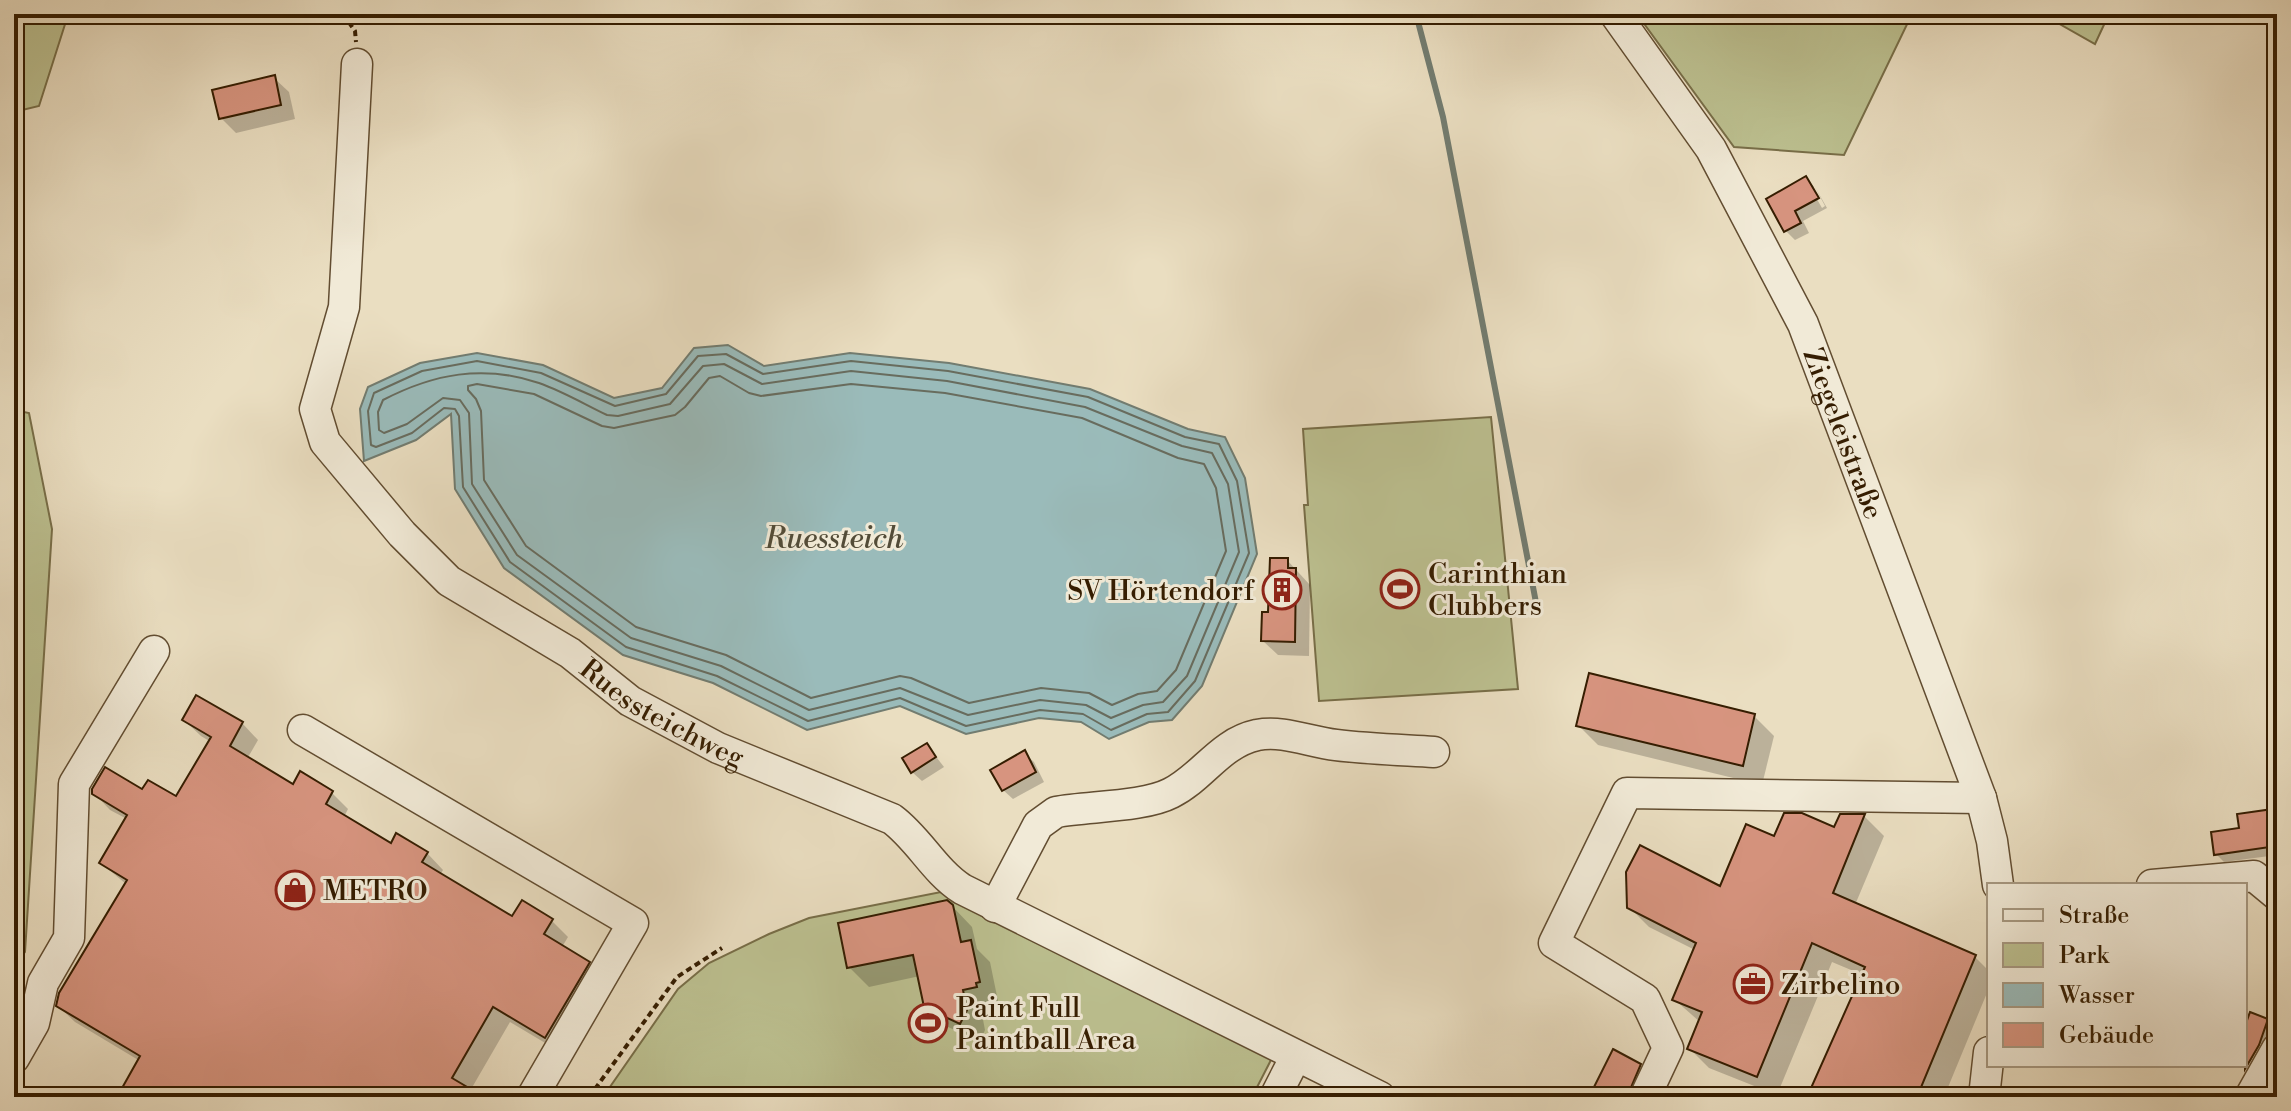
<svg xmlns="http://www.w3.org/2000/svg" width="2291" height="1111" font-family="'Libre Bodoni',serif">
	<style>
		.green { fill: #bcc090; stroke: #786e48; stroke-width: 2 }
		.water { fill: #9abbba; stroke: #727c70; stroke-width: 2 }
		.shadow { fill: #0003 }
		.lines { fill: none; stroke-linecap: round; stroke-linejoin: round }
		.shore { stroke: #686c5e; stroke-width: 2 }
		.stream { stroke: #727c70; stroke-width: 6 }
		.building { fill: #d7947f; stroke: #351d01; stroke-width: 2 }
		.minor-casing { stroke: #624d31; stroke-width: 33 }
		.path { stroke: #351d01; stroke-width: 4; stroke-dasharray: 6 4; stroke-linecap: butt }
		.minor { stroke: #f1ead7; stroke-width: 30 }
		.labels { text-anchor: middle; stroke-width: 6; stroke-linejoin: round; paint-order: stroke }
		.street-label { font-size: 28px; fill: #351d01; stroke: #f1ead7 }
		.poi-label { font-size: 28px; fill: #351d01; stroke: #f1ead7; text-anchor: start }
		.water-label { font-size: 30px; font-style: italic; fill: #534c38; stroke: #f1ead7 }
	</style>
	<rect width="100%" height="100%" fill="#eadec1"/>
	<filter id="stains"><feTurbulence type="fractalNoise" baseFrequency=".0025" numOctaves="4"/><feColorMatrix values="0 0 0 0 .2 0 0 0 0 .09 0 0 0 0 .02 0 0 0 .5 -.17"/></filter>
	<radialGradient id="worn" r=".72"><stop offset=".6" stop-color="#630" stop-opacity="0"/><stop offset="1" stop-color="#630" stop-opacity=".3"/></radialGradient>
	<g class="green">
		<polygon points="14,14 66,14 67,18 39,106 14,112"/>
		<polygon points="1637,14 1912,14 1844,155 1734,147"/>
		<polygon points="2042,14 2109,14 2095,44"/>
		<polygon points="14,410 29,413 52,529 25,952 14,967"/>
		<polygon points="1491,417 1518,689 1319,701 1304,505 1308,505 1303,429"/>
		<polygon points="941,892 1272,1058 1252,1097 603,1097 678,989 709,963 769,934 809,918"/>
	</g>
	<polygon class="water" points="728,345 764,366 850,353 949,363 1090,389 1188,429 1225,437 1245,478 1257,554 1202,686 1172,720 1149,722 1109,739 1081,722 1039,718 966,734 900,706 807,730 713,683 623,655 504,568 455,489 451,414 416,440 364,461 360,409 368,387 420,363 477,353 543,365 614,398 662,388 694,348"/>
	<g class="shadow">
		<polygon points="274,78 289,92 295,119 236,133 221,118"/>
		<polygon points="1806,178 1814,187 1810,187 1822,208 1825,206 1815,187 1827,208 1803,221 1809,233 1795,240 1786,231"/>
		<polygon points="1287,560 1310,585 1309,656 1278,655 1263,641"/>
		<polygon points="1754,716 1774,736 1762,785 1598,745 1578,725"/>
		<polygon points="184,720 242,723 258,740 247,759 294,786 301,774 332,793 348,809 344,817 392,845 427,853 443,870 440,875 513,919 552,921 568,937 562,947 589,963 605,979 562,1053 510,1022 470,1091 480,1097 119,1097 140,1061 75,1022 58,1006 126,884 101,863 127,819 110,810 94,793 143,792 177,799 211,742 201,736"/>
		<polygon points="927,745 944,767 922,781 912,772"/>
		<polygon points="1024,753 1034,762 1044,782 1013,799 1003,790"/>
		<polygon points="2273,812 2277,816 2277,855 2224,862 2216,854 2241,829"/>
		<polygon points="1841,816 1864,816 1884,836 1855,905 1974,956 1989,971 1989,988 1944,1097 1809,1097 1863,975 1832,962 1777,1095 1709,1068 1689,1048 1700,1022 1675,1000 1695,950 1649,927 1629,907 1721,889 1775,838 1835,829"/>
		<polygon points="952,906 972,927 977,949 990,962 998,1001 994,1002 995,1006 981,1009 985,1030 980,1042 946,1026 926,1006 920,976 869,987 849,967"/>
		<polygon points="2245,1012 2267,1021 2275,1028 2268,1047 2245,1038"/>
		<polygon points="1640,1065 1654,1080 1646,1097 1591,1097"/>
	</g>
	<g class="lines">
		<g class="shore">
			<polygon points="726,354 763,374 851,361 948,371 1088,397 1185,437 1219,444 1237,481 1249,553 1195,681 1168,712 1147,714 1111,730 1083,714 1040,710 966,726 900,698 808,721 717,676 626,647 510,562 463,487 459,416 455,409 444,408 412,433 376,447 371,445 368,411 374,393 422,371 477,361 541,373 615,406 666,394 698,356"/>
			<path d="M724,364L762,384L851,371L947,381L1085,407L1182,446L1212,453L1228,484L1239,552L1187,676L1163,702L1143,705L1111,718L1086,705L1040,700L968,715L900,688L809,710L721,666L631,638L517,555L472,484L469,413L460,400L443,398L407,424L384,433L379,430L378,412L383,400C433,374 483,364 539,383C562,391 584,404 607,415L618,416L670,404L703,366Z"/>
			<polygon points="720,376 749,393 761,396 851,384 945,393 1082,418 1178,458 1204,464 1216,488 1226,551 1176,670 1157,691 1138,694 1112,705 1089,693 1041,688 969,703 911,678 900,676 811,698 726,655 636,627 526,546 484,480 481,411 476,399 468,390 468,386 477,384 534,394 602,426 614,428 675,415 685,407 709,378"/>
		</g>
		<polyline class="stream" points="1416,14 1443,117 1538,613"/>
	</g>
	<g class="building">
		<polygon points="275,75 281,105 219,119 212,90"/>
		<polygon points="1806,176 1819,198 1795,211 1801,223 1784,232 1766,199"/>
		<polygon points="1270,558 1288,558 1288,568 1296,568 1295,642 1261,641 1262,612 1268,612"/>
		<polygon points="1589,673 1755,714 1743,766 1576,726"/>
		<polygon points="196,695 243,722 230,746 293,784 300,771 333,791 326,804 391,843 396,833 428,852 422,862 512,916 522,900 553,919 544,934 590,962 545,1038 493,1007 452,1078 484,1097 117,1097 140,1056 56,1006 59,993 127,880 99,863 127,815 92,794 92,789 105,767 142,789 148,780 176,796 211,737 182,720"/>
		<polygon points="927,743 936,757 911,773 902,758"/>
		<polygon points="1025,750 1036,772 1002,791 990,770"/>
		<polygon points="2273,809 2277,846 2214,855 2211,832 2239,828 2237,814"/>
		<polygon points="1784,813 1802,813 1834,827 1840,814 1865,814 1833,893 1976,955 1917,1097 1807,1097 1865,967 1812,943 1757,1077 1687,1049 1702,1012 1672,1000 1696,943 1627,908 1626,872 1640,845 1720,886 1746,824 1774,836"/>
		<polygon points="947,900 953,905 961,942 971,940 980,982 976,983 977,987 963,990 967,1010 960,1024 924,1007 913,955 847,968 838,923"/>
		<polygon points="2250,1012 2268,1019 2259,1045 2245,1069 2245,1026"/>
		<polygon points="1613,1049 1641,1064 1627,1097 1589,1097"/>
	</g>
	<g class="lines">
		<g class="minor-casing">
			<g id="minor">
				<path id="s1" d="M1615,14L1711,149L1803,324L1981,798L1992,841L1998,885"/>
				<path id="s2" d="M357,64L344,307L315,409L325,442L402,534L449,581L570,653L630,701L718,748L892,819C919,839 934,871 962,889L1380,1097"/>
				<polyline points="303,730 633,923 532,1097"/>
				<polyline points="2152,885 2254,876 2277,895"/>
				<path d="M995,907L1038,825L1056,812C1089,806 1144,807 1171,793C1203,777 1220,743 1257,735C1284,730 1309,742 1336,745C1368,749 1402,750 1434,752"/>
				<polyline points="14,1058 34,1023 43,983 69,938 74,784 154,651"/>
				<polyline points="1275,1097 1296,1056"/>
				<polyline points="1645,1097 1668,1048 1645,999 1554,943 1627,793 1981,798"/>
				<polyline points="1984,1097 1989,1052"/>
				<polyline points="2250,1097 2277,1049"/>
			</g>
		</g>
		<g class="path">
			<polyline points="343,14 355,31 356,42"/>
			<polyline points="589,1097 677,977 722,948"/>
		</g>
		<use href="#minor" class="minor"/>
	</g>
	<defs>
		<g id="stadium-ring" transform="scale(2)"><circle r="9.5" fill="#f1ead7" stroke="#8f2418" stroke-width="1.5"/><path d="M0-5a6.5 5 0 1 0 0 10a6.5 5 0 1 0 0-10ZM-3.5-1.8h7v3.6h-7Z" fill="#8f2418"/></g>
		<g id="building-ring" transform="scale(2)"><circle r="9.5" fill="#f1ead7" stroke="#8f2418" stroke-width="1.5"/><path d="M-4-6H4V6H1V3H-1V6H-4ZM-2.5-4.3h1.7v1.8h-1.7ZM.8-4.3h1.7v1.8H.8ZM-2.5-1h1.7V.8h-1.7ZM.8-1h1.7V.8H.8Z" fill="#8f2418"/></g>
		<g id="shop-ring" transform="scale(2)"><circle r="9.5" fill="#f1ead7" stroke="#8f2418" stroke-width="1.5"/><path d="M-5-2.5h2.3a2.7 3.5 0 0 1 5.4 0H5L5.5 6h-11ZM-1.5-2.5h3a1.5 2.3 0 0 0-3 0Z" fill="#8f2418"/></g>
		<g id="office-ring" transform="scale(2)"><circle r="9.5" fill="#f1ead7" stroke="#8f2418" stroke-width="1.5"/><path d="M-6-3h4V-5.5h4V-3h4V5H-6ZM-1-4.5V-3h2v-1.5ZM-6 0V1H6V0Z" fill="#8f2418"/></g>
	</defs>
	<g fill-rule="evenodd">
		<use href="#stadium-ring" x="1400" y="589"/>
		<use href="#building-ring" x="1282" y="590"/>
		<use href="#shop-ring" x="295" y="890"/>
		<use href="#office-ring" x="1753" y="984"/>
		<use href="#stadium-ring" x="928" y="1023"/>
	</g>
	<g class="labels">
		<g class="street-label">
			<text dy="10" stroke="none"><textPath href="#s1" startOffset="480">Ziegeleistraße</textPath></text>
			<text dy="10" stroke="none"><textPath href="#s2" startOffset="822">Ruessteichweg</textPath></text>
		</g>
		<g class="poi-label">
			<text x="1428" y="583">Carinthian<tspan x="1428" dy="32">Clubbers</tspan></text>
			<text x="1254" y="600" text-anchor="end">SV Hörtendorf</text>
			<text x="323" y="900">METRO</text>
			<text x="1781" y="994">Zirbelino</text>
			<text x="956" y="1017">Paint Full<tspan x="956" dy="32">Paintball Area</tspan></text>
		</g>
		<g class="water-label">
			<text x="834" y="548">Ruessteich</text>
		</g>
	</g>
	<rect width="2291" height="1111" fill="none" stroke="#eadec1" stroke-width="48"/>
	<rect x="16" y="16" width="2259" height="1079" fill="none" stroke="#351d01" stroke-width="4"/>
	<rect x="24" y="24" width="2243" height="1063" fill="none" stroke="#351d01" stroke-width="2"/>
	<rect x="1987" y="883" width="260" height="184" fill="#f1ead7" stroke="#a69881" stroke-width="2"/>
	<rect x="2003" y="909" width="40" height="12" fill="#f1ead7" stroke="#a69881" stroke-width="2"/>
	<text x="2059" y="923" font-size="24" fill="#351d01">Straße</text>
	<rect x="2003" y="943" width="40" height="24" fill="#bcc090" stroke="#a69881" stroke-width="2"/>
	<text x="2059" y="963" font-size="24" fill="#351d01">Park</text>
	<rect x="2003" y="983" width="40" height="24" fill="#9abbba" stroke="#a69881" stroke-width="2"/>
	<text x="2059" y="1003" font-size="24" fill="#351d01">Wasser</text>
	<rect x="2003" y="1023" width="40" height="24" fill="#d7947f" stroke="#a69881" stroke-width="2"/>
	<text x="2059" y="1043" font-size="24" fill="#351d01">Gebäude</text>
	<rect width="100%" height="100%" filter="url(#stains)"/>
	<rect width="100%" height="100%" fill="url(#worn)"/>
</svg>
